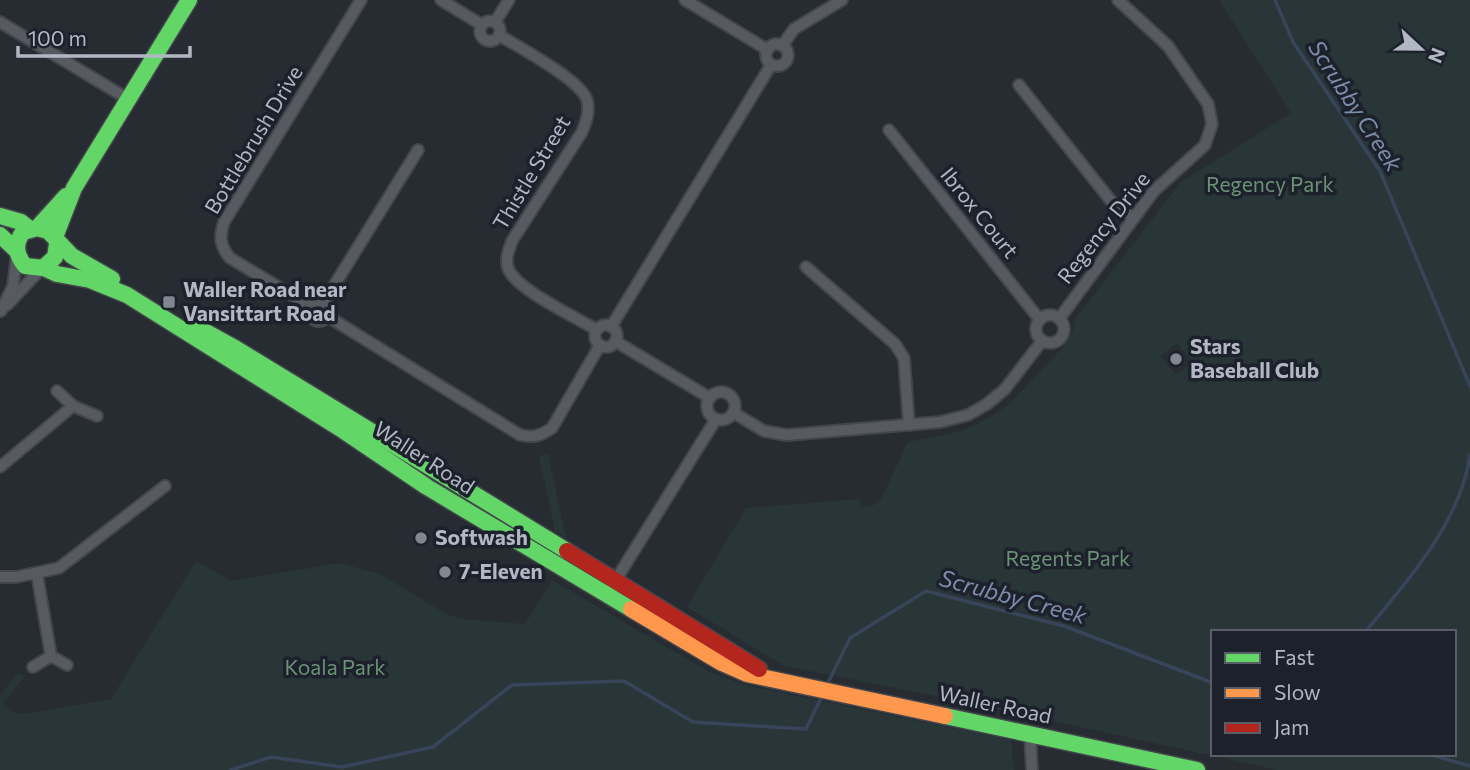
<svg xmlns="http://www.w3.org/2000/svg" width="1470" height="770" font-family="Commissioner,sans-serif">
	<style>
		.green { fill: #283638; fill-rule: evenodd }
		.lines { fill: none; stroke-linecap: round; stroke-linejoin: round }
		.stream { stroke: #38445a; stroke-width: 3.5 }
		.street-casing { stroke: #43464b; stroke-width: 14 }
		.fast-casing { stroke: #43464b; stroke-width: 19 }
		.slow-casing { stroke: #43464b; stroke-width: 19 }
		.jam-casing { stroke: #43464b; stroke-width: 19 }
		.street { stroke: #575a60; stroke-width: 10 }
		.fast { stroke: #63d668; stroke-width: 16 }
		.slow { stroke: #ff974d; stroke-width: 16 }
		.jam { stroke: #b3261e; stroke-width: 16 }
		.poi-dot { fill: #818690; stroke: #1c212c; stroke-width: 2.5 }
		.labels { text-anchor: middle; stroke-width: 7; stroke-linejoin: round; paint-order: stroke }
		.street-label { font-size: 21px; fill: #b1b7c3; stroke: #1c212c }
		.park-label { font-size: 21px; fill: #6b9275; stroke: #1c212c }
		.poi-label { font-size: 21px; font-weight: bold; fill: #b1b7c3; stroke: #1c212c; text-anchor: start }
		.water-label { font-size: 23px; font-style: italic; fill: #7c8da9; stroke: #1c212c }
	</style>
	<rect width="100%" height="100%" fill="#272b32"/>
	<g class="green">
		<path d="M1219,0H1470V770H1278L961,701L784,666L687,607L746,508L860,499L861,507L874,505L881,499L908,442L962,431L987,419L1009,404L1063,347L1073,332L1075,319L1181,182L1291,113ZM1177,343L1192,362L1176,375L1161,356ZM1213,632H1454V754H1213Z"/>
		<polygon points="548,454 566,537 555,531 539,456"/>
		<polygon points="196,561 232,581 340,563 380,574 448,615 463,619 525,624 552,580 708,671 744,685 1011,740 1014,770 0,770 0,695 18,673 24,677 3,703 13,712 23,714 111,699"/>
	</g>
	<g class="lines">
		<g class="stream">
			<polyline points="1275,0 1293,42 1380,171 1470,386"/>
			<path d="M1365,632C1406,584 1462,519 1470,455"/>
			<polyline points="826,687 850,638 926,591 1064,626 1213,683"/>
			<polyline points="1428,754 1470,766"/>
			<polyline points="231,770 271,757 342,767 433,747 512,685 624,681 693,722 806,729 823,694"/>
		</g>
		<g class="street-casing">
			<g id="street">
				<polyline points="441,0 482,25"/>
				<polyline points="685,0 768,50"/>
				<circle cx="490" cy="31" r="10"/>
				<polyline points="0,22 128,99"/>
				<polyline points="495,22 509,0"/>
				<path d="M499,35C518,47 581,80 587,100C590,112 586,122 582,132L512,241C509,250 505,258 508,268C516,290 576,317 597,330"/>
				<circle cx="777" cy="55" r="11"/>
				<polyline points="782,46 794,29 842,0"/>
				<polyline points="1019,85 1115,206 1134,218"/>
				<polyline points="889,130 1040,320"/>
				<polyline points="806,267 895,344 904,358 909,425"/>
				<circle cx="319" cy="311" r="10"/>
				<polyline points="324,302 418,150"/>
				<polyline points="7,305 40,270"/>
				<path d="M310,306L230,258C220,246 219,237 224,222L361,0"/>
				<polyline points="1,311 13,286 17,254"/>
				<circle cx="1050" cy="329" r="14"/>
				<path d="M327,316L520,435C534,438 540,436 552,428L600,345"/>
				<polyline points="1059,319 1154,191 1205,145 1212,124 1208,104 1168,46 1118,0"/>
				<circle cx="606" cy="336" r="11"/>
				<polyline points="611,327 771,65"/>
				<polyline points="615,341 710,398"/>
				<polyline points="57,391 73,406 97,416"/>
				<circle cx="721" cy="406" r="14"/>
				<polyline points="734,413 764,431 787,435 940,422 968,415 987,404 1005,389 1042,341"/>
				<polyline points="0,467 73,406"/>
				<polyline points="37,574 51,656"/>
				<polyline points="0,577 16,577 59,568 165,486"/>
				<polyline points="612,586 716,419"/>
				<polyline points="33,667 51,656 67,665"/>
				<polyline points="1030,733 1032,770"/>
			</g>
		</g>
		<g class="fast-casing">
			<g id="fast">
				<polyline points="0,216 21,222 30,229"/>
				<polyline points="37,228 66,196"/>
				<polyline points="0,235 16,250"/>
				<polyline points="55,237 74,188 189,0"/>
				<path d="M57,244L55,257L43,268L25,266C16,255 14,244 23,232L37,228L48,231L72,256L112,279"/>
				<polyline points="44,268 57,274 90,280 127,295 344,431 427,487 631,609"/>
				<polyline points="195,326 235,348 567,551"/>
				<polyline points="945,716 1197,770"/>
			</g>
		</g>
		<g class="slow-casing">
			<polyline id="slow" points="631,609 722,663 747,674 945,716"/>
		</g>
		<g class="jam-casing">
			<polyline id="jam" points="567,551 759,669"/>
		</g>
		<use href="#street" class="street"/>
		<use href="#fast" class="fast"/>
		<use href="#slow" class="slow"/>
		<use href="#jam" class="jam"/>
	</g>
	<g class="poi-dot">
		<rect x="162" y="295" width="14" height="14" rx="3.5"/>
		<circle cx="1176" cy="359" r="7"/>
		<circle cx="421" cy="538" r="7"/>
		<circle cx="445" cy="572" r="7"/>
	</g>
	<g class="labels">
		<g class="street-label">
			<text transform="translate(254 140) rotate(-59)" y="7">Bottlebrush Drive</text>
			<text transform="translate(532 173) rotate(-59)" y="7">Thistle Street</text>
			<text transform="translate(979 213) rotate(51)" y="7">Ibrox Court</text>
			<text transform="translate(1104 228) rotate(-52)" y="7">Regency Drive</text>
			<text transform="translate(424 458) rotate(33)" y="7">Waller Road</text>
			<text transform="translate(995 705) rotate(12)" y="7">Waller Road</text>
		</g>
		<g class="park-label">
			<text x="1270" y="192">Regency Park</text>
			<text x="1068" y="566">Regents Park</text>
			<text x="335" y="675">Koala Park</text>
		</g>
		<g class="poi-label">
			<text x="183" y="297">Waller Road near<tspan x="183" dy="24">Vansittart Road</tspan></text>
			<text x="1190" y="354">Stars<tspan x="1190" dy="24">Baseball Club</tspan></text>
			<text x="435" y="545">Softwash</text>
			<text x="459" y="579">7-Eleven</text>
		</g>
		<g class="water-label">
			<text transform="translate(1355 106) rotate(57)" y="8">Scrubby Creek</text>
			<text transform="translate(1013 597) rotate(15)" y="8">Scrubby Creek</text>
		</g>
	</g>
	<rect x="1211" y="630" width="245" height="126" fill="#1c212c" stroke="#585d68" stroke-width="2"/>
	<rect x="1225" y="653" width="35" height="10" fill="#63d668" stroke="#585d68" stroke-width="2"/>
	<text x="1274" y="665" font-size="21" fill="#b1b7c3">Fast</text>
	<rect x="1225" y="688" width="35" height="10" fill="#ff974d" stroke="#585d68" stroke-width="2"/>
	<text x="1274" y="700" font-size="21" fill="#b1b7c3">Slow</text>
	<rect x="1225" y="723" width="35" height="10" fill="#b3261e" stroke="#585d68" stroke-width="2"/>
	<text x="1274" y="735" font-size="21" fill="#b1b7c3">Jam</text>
	<g transform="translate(1421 49) rotate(112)" stroke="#1c212c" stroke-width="5" paint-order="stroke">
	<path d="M0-5L12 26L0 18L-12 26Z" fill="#b1b7c3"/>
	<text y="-10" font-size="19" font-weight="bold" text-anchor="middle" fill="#b1b7c3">N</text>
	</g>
	<path d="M18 46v10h172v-10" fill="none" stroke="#b1b7c3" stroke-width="3.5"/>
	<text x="28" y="46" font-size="21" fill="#b1b7c3" stroke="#1c212c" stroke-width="5" paint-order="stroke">100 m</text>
</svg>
